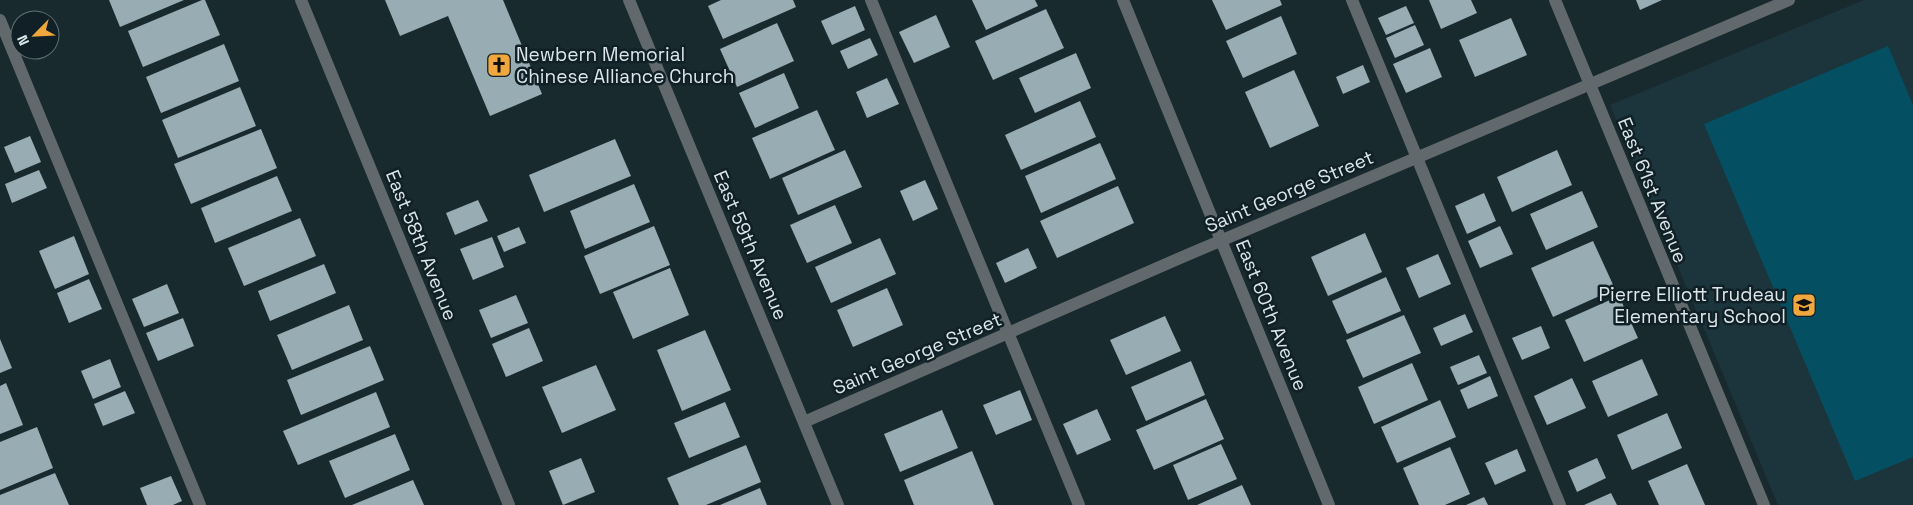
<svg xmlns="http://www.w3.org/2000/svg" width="1913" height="505" font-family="'Space Grotesk',sans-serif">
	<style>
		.built { fill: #1c353d }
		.green { fill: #044f62 }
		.building { fill: #98acb3 }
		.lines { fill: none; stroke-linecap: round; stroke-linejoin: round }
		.minor { stroke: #61696c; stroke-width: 12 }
		.labels { text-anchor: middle; stroke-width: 5; stroke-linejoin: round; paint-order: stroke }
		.poi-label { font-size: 19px; fill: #dce7ea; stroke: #102026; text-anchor: start }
		.street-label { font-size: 19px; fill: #dce7ea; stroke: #102026 }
	</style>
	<rect width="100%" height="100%" fill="#192a2f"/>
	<polygon class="built" points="1864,0 1913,0 1913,505 1778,505 1610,105"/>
	<polygon class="green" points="1888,46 1913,105 1913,457 1855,481 1704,124"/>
	<g class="building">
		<polygon points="109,0 184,0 120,27"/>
		<polygon points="202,0 205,0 220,35 143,67 128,31"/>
		<polygon points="385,0 503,0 542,94 490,116 448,16 400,36"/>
		<polygon points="721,0 793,0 796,7 723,39 708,6"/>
		<polygon points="972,0 1035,0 1038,6 986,30"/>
		<polygon points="1212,0 1280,0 1282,5 1226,30"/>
		<polygon points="1429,0 1471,0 1477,13 1441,29"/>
		<polygon points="1636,0 1662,0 1640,10"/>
		<polygon points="855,6 865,30 832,45 821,21"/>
		<polygon points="1406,6 1414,23 1386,35 1378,18"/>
		<polygon points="1046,9 1064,48 993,80 975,41"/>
		<polygon points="936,15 950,47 914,63 899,32"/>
		<polygon points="1281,16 1297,54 1243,78 1226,41"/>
		<polygon points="1511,18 1527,55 1475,77 1459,40"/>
		<polygon points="777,23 794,61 737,87 720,49"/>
		<polygon points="1415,25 1424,45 1395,58 1386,38"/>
		<polygon points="870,38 878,55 848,69 840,51"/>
		<polygon points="224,44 239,81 161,113 146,77"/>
		<polygon points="1430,48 1442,77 1406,93 1393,64"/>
		<polygon points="1076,53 1091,88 1035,113 1019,78"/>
		<polygon points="1363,65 1370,82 1343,94 1336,77"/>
		<polygon points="1294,70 1319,126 1270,148 1245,92"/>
		<polygon points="784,73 799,108 755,128 739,93"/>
		<polygon points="887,78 899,104 867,118 856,92"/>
		<polygon points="240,87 256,126 178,158 162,120"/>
		<polygon points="1080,101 1096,137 1021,170 1005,135"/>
		<polygon points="817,110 835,150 770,179 752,138"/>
		<polygon points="261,129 277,168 191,204 174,164"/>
		<polygon points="30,136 41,162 15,173 4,147"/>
		<polygon points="615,139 631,176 544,212 529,175"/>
		<polygon points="1100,143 1116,179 1041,213 1025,176"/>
		<polygon points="845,150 862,187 798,215 782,178"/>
		<polygon points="1557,150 1572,185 1512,212 1497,177"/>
		<polygon points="39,170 47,188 12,203 5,184"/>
		<polygon points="277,176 292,211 215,243 201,208"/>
		<polygon points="925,180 938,209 913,221 900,191"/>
		<polygon points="634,184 650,222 585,249 570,211"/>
		<polygon points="1118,186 1134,223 1057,258 1040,221"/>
		<polygon points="1582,191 1598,227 1546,250 1530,214"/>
		<polygon points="1484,193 1496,221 1467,234 1455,206"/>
		<polygon points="478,200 488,221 455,235 446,213"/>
		<polygon points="835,205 852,243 807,263 790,225"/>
		<polygon points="300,218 316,256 244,286 228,248"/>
		<polygon points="654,226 670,265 600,294 584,256"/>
		<polygon points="1500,226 1513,254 1480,268 1468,241"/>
		<polygon points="519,227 526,243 504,252 497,236"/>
		<polygon points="1365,233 1382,272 1328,296 1311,257"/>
		<polygon points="74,236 89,274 55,289 39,251"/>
		<polygon points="492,237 504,267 473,280 460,249"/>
		<polygon points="880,238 896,274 831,303 815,267"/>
		<polygon points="1593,241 1615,289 1553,317 1531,268"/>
		<polygon points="1028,248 1037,268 1005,283 996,263"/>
		<polygon points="1438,254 1451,284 1419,298 1406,268"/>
		<polygon points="324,264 336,293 270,321 258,291"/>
		<polygon points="670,268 689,315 633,339 613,292"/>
		<polygon points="1386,277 1401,311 1347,334 1332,301"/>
		<polygon points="89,279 102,309 69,323 57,293"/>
		<polygon points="167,284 179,313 144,327 132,299"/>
		<polygon points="887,288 903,325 853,347 837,310"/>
		<polygon points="516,295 528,323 491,338 479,310"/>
		<polygon points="1619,296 1638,338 1584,362 1565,320"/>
		<polygon points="349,305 363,340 292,370 277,335"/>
		<polygon points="1465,314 1473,332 1441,346 1433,328"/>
		<polygon points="1404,315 1421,353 1363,378 1346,340"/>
		<polygon points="1165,316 1181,351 1126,375 1110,340"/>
		<polygon points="183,318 194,346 158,361 146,333"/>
		<polygon points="1541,326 1550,348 1522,360 1512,338"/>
		<polygon points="529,328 543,361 506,377 492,344"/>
		<polygon points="705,330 731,390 682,411 657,350"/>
		<polygon points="0,339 12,368 0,373"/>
		<polygon points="370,346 384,380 301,415 287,380"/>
		<polygon points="1479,355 1487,373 1458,385 1450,367"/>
		<polygon points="110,359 121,387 93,399 81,371"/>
		<polygon points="1642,359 1658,395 1608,417 1592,381"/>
		<polygon points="1191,361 1205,395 1146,421 1131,387"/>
		<polygon points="1412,363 1428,400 1374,424 1358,387"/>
		<polygon points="596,365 616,410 562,433 542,387"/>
		<polygon points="1490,376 1498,396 1468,409 1460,390"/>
		<polygon points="1572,378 1586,408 1547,425 1534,396"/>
		<polygon points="6,383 23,425 0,434 0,386"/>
		<polygon points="1020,390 1032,420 996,435 983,405"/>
		<polygon points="125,391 135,413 103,426 94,404"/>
		<polygon points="376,392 390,427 298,465 283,431"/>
		<polygon points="1206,399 1224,439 1154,470 1136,430"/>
		<polygon points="1440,400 1456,437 1397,463 1381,427"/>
		<polygon points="725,402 740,437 689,458 674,423"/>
		<polygon points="1097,409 1111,440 1077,455 1063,424"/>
		<polygon points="942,410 958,448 900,472 884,434"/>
		<polygon points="1667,413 1682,448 1632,470 1617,435"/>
		<polygon points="37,427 53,468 0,490 0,442"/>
		<polygon points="395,434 410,470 345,498 329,461"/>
		<polygon points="1221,444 1237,479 1188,500 1173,465"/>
		<polygon points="746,445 761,482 706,505 679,505 667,478"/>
		<polygon points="1450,447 1470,494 1445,505 1419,505 1403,468"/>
		<polygon points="1517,449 1526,471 1495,485 1485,463"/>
		<polygon points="972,451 994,505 914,505 904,480"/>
		<polygon points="581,458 595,492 563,505 549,471"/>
		<polygon points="1597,458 1606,478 1577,492 1568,471"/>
		<polygon points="1687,464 1705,505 1659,505 1648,481"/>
		<polygon points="55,473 69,505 0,505 0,495"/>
		<polygon points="171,476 182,501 173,505 147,505 140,488"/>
		<polygon points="413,480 424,505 352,505"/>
		<polygon points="1242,485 1251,505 1197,505"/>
		<polygon points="760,488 767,505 720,505"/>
		<polygon points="1611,493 1617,505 1584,505"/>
		<polygon points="1484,497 1488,505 1466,505"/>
	</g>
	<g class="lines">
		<g class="minor">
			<polyline points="301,0 509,505"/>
			<polyline points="629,0 838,505"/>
			<polyline points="871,0 1079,505"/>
			<polyline points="1123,0 1329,505"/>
			<polyline points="1352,0 1560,505"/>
			<polyline points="1555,0 1764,505"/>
			<polyline points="0,20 200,505"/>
			<polyline points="804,422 1187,255 1789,0"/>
		</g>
	</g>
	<defs>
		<g id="church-square" transform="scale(1.25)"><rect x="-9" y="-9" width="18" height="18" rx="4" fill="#efa73e" stroke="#102026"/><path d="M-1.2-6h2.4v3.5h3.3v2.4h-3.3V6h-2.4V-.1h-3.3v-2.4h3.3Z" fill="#111"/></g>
		<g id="school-square" transform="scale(1.25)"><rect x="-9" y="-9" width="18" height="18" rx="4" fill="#efa73e" stroke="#102026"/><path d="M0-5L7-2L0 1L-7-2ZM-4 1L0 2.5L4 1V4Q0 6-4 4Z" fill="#111"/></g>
	</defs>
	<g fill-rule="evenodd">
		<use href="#church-square" x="499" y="65"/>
		<use href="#school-square" x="1804" y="305"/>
	</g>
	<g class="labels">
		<g class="poi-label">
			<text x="516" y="61">Newbern Memorial<tspan x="516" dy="22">Chinese Alliance Church</tspan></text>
			<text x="1786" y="301" text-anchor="end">Pierre Elliott Trudeau<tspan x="1786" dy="22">Elementary School</tspan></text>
		</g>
		<g class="street-label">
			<text transform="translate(1653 190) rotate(68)" y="7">East 61st Avenue</text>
			<text transform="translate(1289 191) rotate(-23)" y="7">Saint George Street</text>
			<text transform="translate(422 245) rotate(68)" y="7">East 58th Avenue</text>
			<text transform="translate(751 245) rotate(67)" y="7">East 59th Avenue</text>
			<text transform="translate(1272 315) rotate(68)" y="7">East 60th Avenue</text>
			<text transform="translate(917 353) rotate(-23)" y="7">Saint George Street</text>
		</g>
	</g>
	<g transform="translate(35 35) rotate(246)"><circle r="24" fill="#102026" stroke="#627074"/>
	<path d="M0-4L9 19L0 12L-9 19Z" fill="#efa73e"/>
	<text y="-8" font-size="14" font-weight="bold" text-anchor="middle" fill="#dce7ea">N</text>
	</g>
</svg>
